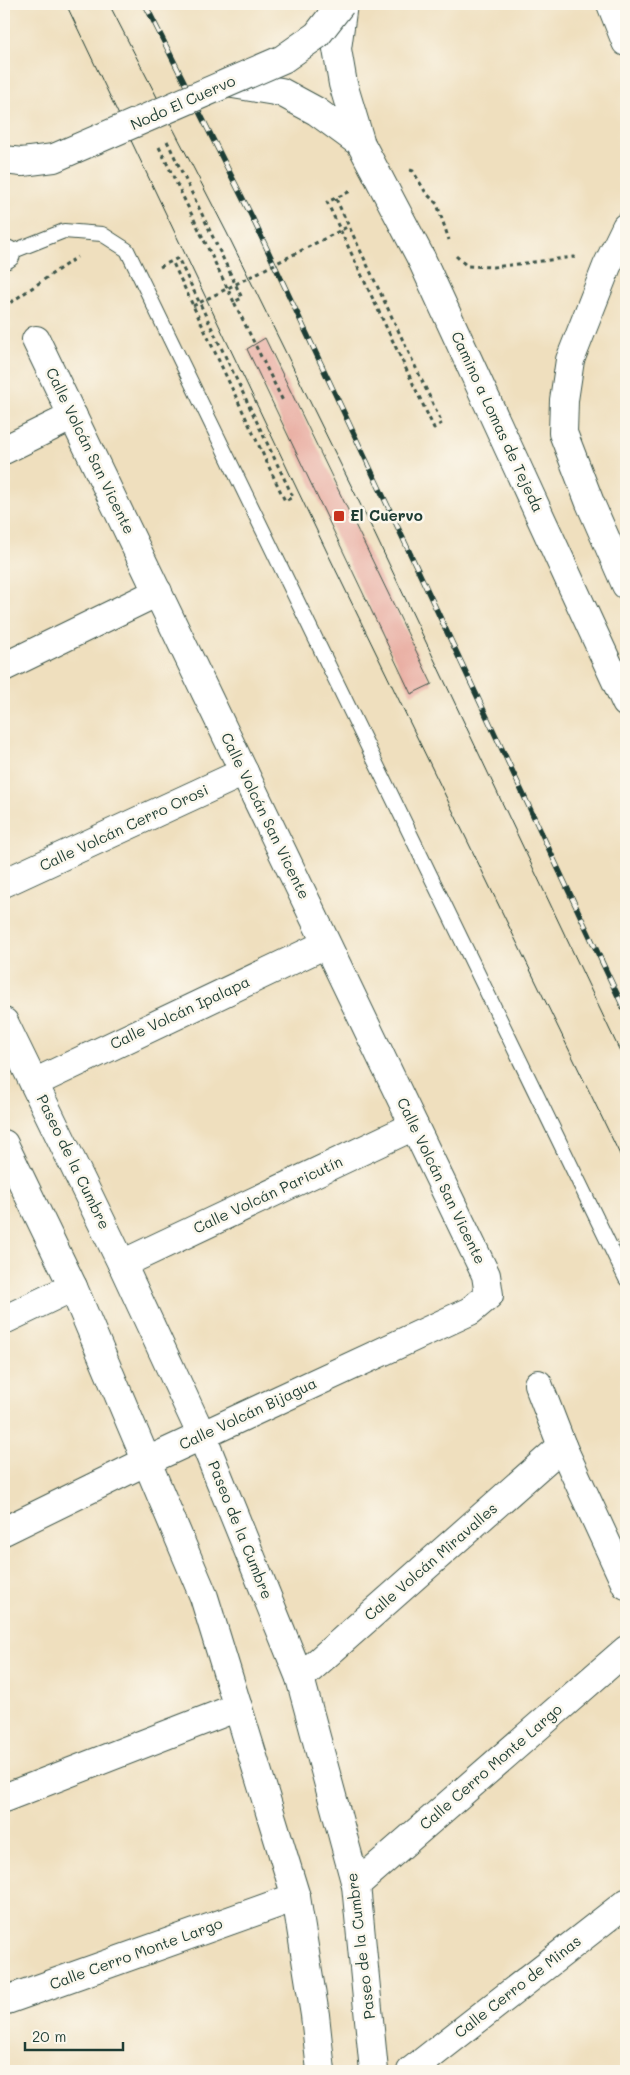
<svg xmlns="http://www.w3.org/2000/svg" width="630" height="2075" font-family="Mali,sans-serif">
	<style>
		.building { fill: #e9aea3 }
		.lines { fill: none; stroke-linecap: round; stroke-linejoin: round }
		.service-casing { stroke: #3e5549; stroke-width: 16 }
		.minor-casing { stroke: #3e5549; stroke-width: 30 }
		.tertiary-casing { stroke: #3e5549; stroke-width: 30 }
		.secondary-casing { stroke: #3e5549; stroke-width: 30 }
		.primary-casing { stroke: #3e5549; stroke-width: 30 }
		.path { stroke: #3e5549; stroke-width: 3; stroke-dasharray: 4 4; stroke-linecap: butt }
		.service { stroke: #fff; stroke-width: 14 }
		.minor { stroke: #fff; stroke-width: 28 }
		.tertiary { stroke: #fff; stroke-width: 28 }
		.secondary { stroke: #fff; stroke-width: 28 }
		.primary { stroke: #fff; stroke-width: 28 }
		.tram { stroke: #1f3d34; stroke-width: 1 }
		.rail-casing { stroke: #1f3d34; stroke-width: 5.5 }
		.rail { stroke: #fbf7ec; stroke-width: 4; stroke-dasharray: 11; stroke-linecap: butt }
		.primary-bridge-casing { stroke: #3e5549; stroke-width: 30; stroke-linecap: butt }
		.path-bridge { stroke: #3e5549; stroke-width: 3; stroke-dasharray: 4 4; stroke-linecap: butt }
		.primary-bridge { stroke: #fff; stroke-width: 28 }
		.poi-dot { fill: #c8321e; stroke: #fbf7ec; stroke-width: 2 }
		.labels { text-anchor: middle; stroke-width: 5; stroke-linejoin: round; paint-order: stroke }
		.street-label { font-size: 15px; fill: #1f3d34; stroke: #fbf7ec }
		.poi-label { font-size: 15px; font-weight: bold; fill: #1f3d34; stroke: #fbf7ec; text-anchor: start }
	</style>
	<rect width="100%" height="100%" fill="#fbf7ec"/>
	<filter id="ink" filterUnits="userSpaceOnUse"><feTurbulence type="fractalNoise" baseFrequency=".02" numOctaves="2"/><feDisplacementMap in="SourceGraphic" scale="10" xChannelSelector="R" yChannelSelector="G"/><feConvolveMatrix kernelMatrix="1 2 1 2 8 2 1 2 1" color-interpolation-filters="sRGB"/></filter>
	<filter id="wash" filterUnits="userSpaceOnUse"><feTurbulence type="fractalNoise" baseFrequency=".0096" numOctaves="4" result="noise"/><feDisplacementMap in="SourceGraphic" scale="20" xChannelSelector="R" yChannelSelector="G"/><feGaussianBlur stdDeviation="1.12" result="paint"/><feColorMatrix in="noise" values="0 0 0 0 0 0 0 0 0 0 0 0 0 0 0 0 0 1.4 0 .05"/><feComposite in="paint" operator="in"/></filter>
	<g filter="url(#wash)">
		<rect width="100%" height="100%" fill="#efdfbe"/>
		<g id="blocks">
			<polygon class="building" points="265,338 432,684 411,694 247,349"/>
		</g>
	</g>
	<g filter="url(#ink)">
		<use href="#blocks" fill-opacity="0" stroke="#3e5549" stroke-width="1"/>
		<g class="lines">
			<g class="service-casing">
				<polyline id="service" points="6,254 64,231 102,234 127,250 626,1279"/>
			</g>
			<g class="minor-casing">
				<g id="minor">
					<polyline points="611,4 626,42"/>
					<polyline points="626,227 607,266 570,360 564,400 563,433 590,503 626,585"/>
					<polyline points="4,450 73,416"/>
					<polyline points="4,667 158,592"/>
					<polyline points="4,883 244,772"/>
					<polyline points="34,1083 326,944"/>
					<polyline points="122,1264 414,1126"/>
					<polyline points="4,1320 73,1287"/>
					<polyline points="538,1384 562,1446 626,1585"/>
					<polyline points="4,1531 145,1462 470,1311 489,1295 486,1275 36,340"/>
					<polyline points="300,1678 562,1446"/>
					<polyline points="4,1798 238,1707"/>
					<polyline points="356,1885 626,1650"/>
					<polyline points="4,2001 296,1897"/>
					<polyline points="411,2071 626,1903"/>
				</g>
			</g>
			<g class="tertiary-casing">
				<g id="tertiary">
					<polyline points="4,1022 122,1264 202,1436 300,1678 356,1885 374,2071"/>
					<polyline points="4,1144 73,1287 204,1597 296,1897 315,2015 321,2071"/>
				</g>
			</g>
			<g class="secondary-casing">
				<polyline id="secondary" points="4,255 6,254"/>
			</g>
			<g class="primary-casing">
				<g id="primary">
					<polyline points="343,4 337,49 343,84 361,144"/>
					<polyline points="227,83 281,92 316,111 361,144"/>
					<polyline points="4,160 22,162"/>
					<polyline points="421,258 626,703"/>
				</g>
			</g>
			<g class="path">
				<polyline points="167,141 242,298 234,302 284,403"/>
				<polyline points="159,147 234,302"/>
				<polyline points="410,170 413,171 426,193 437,204 449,240"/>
				<polyline points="336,199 442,423 434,428 327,202 351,191"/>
				<polyline points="456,256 467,266 493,267 574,257 578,258"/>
				<polyline points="160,267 178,258 293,497 285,501 172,261"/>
				<polyline points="4,307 77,257"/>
			</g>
			<use href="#service" class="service"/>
			<use href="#minor" class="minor"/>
			<use href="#tertiary" class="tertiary"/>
			<use href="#secondary" class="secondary"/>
			<use href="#primary" class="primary"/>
			<g class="tram">
				<polyline points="66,4 326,550 626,1167"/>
				<polyline points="109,4 227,233 370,524 626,1064"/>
			</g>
			<g class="rail-casing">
				<polyline id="rail" points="145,4 252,217 626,1013"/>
			</g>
			<use href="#rail" class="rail"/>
			<g class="primary-bridge-casing">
				<g id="primary-bridge">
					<polyline points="361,144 421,258"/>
					<polyline points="22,162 54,158 283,59 317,35 341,4"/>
				</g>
			</g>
			<polyline class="path-bridge" points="193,306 349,226"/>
			<use href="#primary-bridge" class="primary-bridge"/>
		</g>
	</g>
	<rect class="poi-dot" x="333" y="510" width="12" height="12" rx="2.5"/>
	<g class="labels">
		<g class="street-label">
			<text transform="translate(183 103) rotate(-24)" y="5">Nodo El Cuervo</text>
			<text transform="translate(497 422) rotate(65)" y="5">Camino a Lomas de Tejeda</text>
			<text transform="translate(90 451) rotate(64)" y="5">Calle Volcán San Vicente</text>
			<text transform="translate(265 816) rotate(64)" y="5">Calle Volcán San Vicente</text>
			<text transform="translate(124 828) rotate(-25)" y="5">Calle Volcán Cerro Orosi</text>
			<text transform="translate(180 1013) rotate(-25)" y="5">Calle Volcán Ipalapa</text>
			<text transform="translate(73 1162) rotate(64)" y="5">Paseo de la Cumbre</text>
			<text transform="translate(441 1181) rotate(64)" y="5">Calle Volcán San Vicente</text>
			<text transform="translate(268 1195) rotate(-25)" y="5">Calle Volcán Paricutín</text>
			<text transform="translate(248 1414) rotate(-25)" y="5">Calle Volcán Bijagua</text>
			<text transform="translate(240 1530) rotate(68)" y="5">Paseo de la Cumbre</text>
			<text transform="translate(431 1562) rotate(-41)" y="5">Calle Volcán Miravalles</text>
			<text transform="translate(491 1767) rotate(-41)" y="5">Calle Cerro Monte Largo</text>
			<text transform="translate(361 1946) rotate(-97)" y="5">Paseo de la Cumbre</text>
			<text transform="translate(136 1954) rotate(-20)" y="5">Calle Cerro Monte Largo</text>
			<text transform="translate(518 1987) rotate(-38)" y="5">Calle Cerro de Minas</text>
		</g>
		<g class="poi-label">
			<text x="350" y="521">El Cuervo</text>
		</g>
	</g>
	<rect width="630" height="2075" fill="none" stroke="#fbf7ec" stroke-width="20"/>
	<path d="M25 2042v8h98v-8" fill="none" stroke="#1f3d34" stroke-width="2.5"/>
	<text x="32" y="2042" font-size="15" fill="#1f3d34" stroke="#fbf7ec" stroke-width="4" paint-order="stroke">20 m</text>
</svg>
